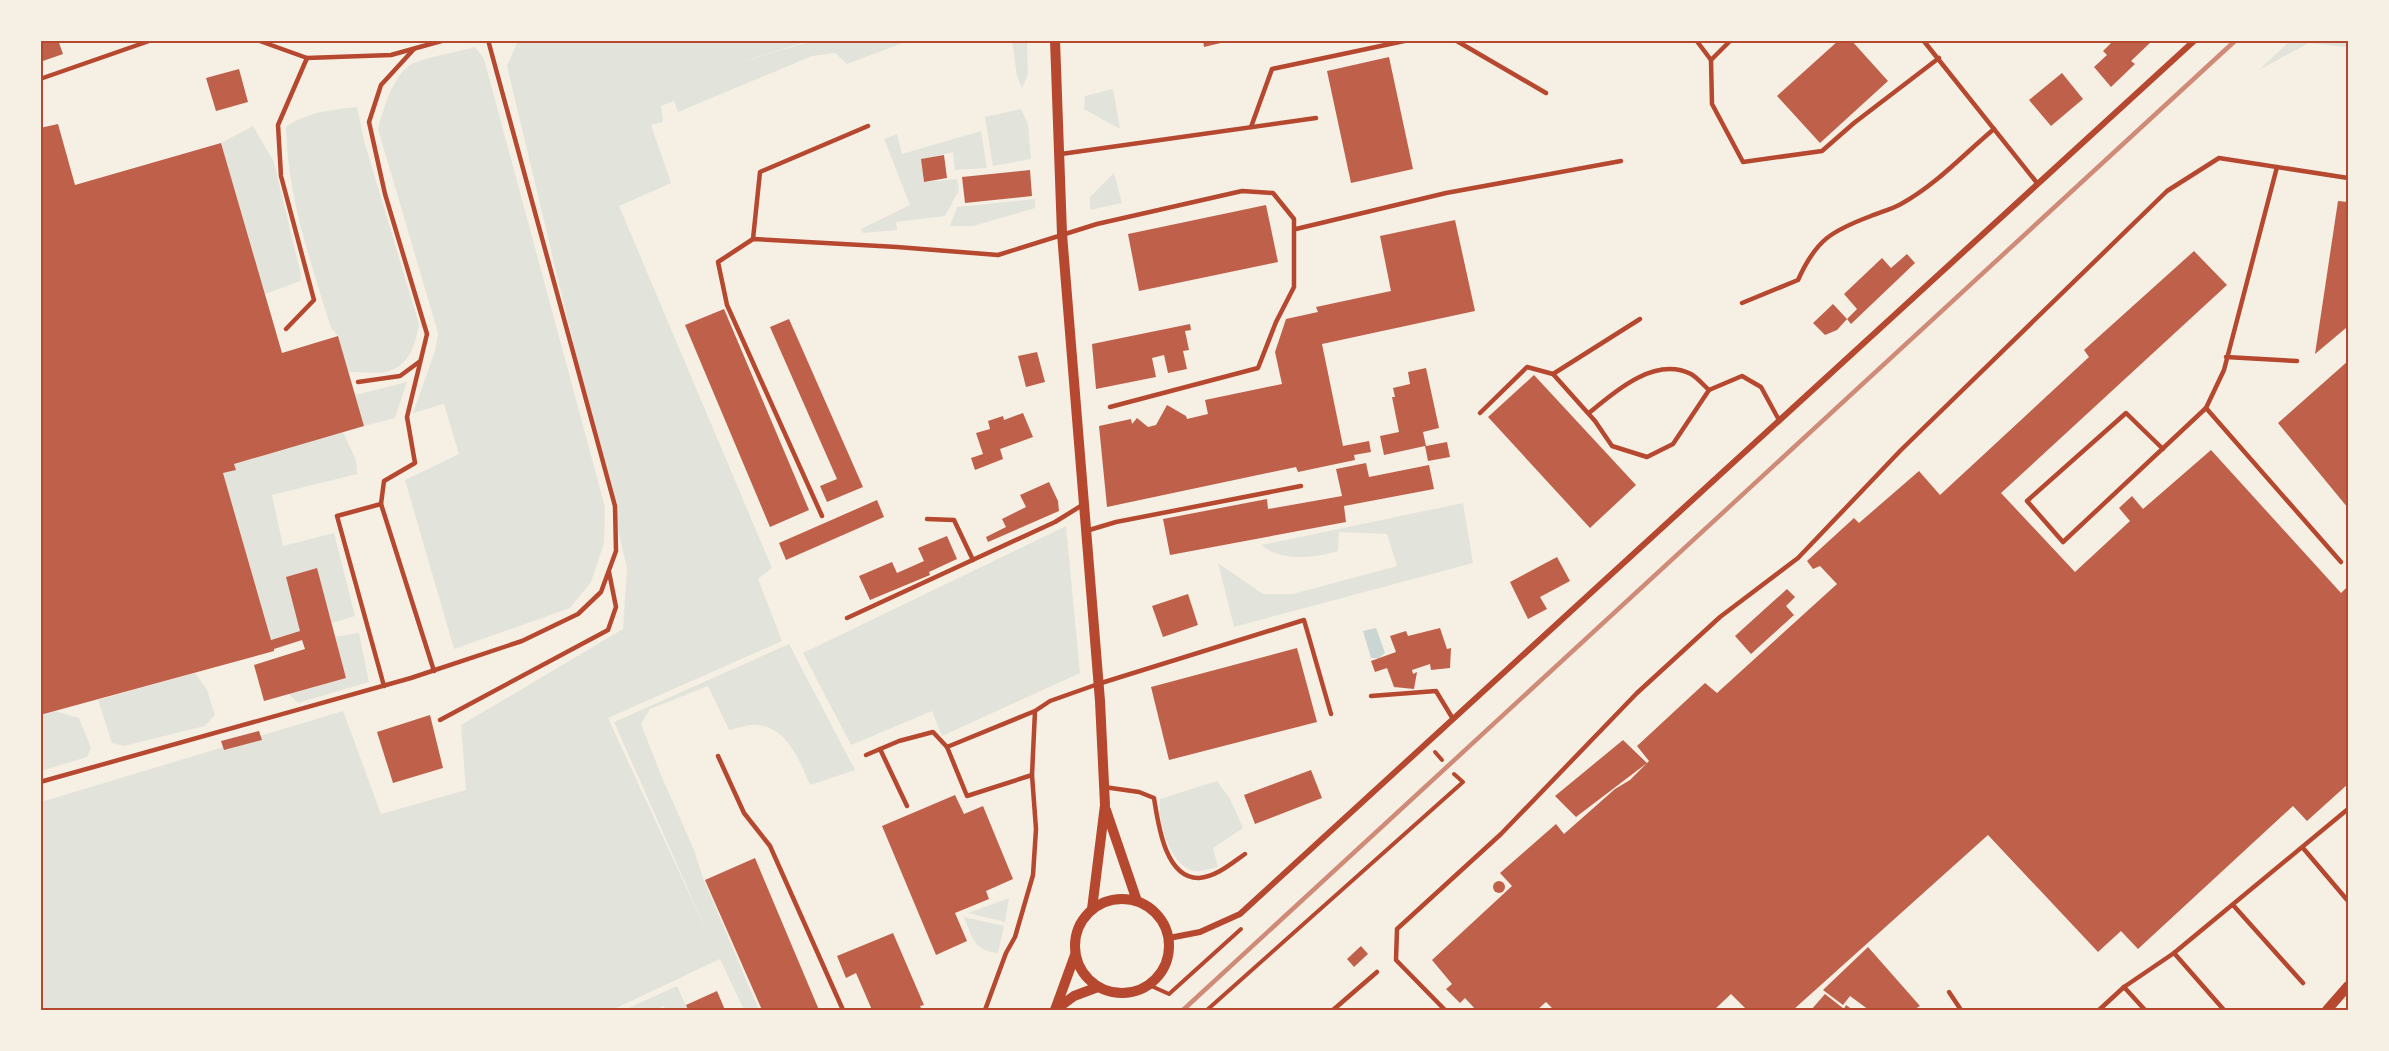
<svg xmlns="http://www.w3.org/2000/svg" width="2389" height="1051" font-family="Merriweather,serif">
	<style>
		.green { fill: #e2e4dc }
		.water { fill: #c9d6d2 }
		.building { fill: #bf614a }
		.lines { fill: none; stroke-linecap: round; stroke-linejoin: round }
		.path { stroke: #b5482f; stroke-width: 4 }
		.service { stroke: #b5482f; stroke-width: 4.5 }
		.minor { stroke: #b5482f; stroke-width: 6 }
		.tertiary { stroke: #b5482f; stroke-width: 10 }
		.rail { stroke: #cf8b77; stroke-width: 4.5 }
		.neatline { fill: none; stroke: #b5482f; stroke-width: 2 }
	</style>
	<rect width="100%" height="100%" fill="#f6efe4"/>
	<g class="green">
		<path d="M518,41H808L738,63L812,41H908L847,64L835,53L812,56L678,112L674,101L661,106L663,122L651,125L671,183L619,206L772,568L758,579L782,641L608,718L710,939L614,722L789,644L855,770L810,785C800,761 787,727 757,725C748,724 737,729 729,730L708,686L650,709L641,724L661,775L694,850L703,878L759,1010H744L720,959L612,1010H41V802L343,711L381,814L466,790L461,725L623,629L627,568L507,66Z"/>
		<polygon points="1012,41 1027,41 1028,74 1022,88 1017,76"/>
		<polygon points="2290,41 2348,41 2348,44 2345,47 2309,43 2259,70"/>
		<path d="M475,47L484,59L605,507L604,543L591,582L570,608L454,649L405,480L459,454L444,404L413,413L435,351L438,333L378,129C383,110 393,74 412,64C427,57 457,52 475,47Z"/>
		<polygon points="1113,89 1120,129 1084,109 1085,96"/>
		<path d="M357,107L365,144L419,324C415,346 410,365 386,372C380,374 356,372 348,372L338,336L331,328C311,263 287,195 286,127C307,112 332,110 357,107Z"/>
		<polygon points="1021,109 1028,124 1031,159 993,166 985,117"/>
		<polygon points="253,126 274,162 301,275 300,281 265,294 221,143"/>
		<polygon points="981,131 987,168 955,170 953,152 921,160 924,182 957,179 959,190 945,216 896,222 897,230 863,233 861,229 910,205 884,139 897,134 902,154"/>
		<polygon points="1114,173 1122,203 1090,210 1090,197"/>
		<polygon points="1035,199 1035,208 973,226 950,226 957,207"/>
		<polygon points="407,382 395,418 364,426 355,395"/>
		<polygon points="343,432 356,460 357,474 272,495 283,546 334,533 355,616 332,623 316,568 286,577 300,631 271,640 223,473 236,470 234,464"/>
		<path d="M1463,503L1473,563L1234,627L1218,563L1263,594H1293L1397,566L1387,534L1339,532L1338,551C1314,558 1281,562 1261,545Z"/>
		<polygon points="1066,526 1080,673 942,736 932,711 851,745 803,653"/>
		<polygon points="359,633 369,682 298,703 289,694 346,678 335,637"/>
		<polygon points="195,673 207,690 215,715 205,726 124,746 112,743 98,700"/>
		<polygon points="55,711 79,718 91,748 87,757 41,771 41,715"/>
		<path d="M1217,781L1230,799L1243,828L1213,848L1218,867C1211,868 1202,872 1195,871C1170,867 1157,821 1160,799Z"/>
		<polygon points="1009,898 1005,922 968,913"/>
		<path d="M964,917L1004,926L998,953C974,951 972,937 964,917Z"/>
		<polygon points="677,986 688,1010 666,1010 664,1006 654,1010 624,1010"/>
	</g>
	<polygon class="water" points="1376,628 1385,653 1379,658 1371,658 1363,631"/>
	<g class="building">
		<polygon points="40,40 58,40 63,54 40,62"/>
		<polygon points="1203,40 1229,40 1229,41 1204,47"/>
		<polygon points="1839,40 1851,40 1888,81 1820,143 1777,96"/>
		<polygon points="2114,40 2153,40 2131,61 2135,64 2111,87 2094,67 2107,55 2103,51"/>
		<polygon points="1389,57 1413,169 1351,183 1327,71"/>
		<polygon points="239,69 248,102 216,111 206,78"/>
		<polygon points="2062,73 2083,99 2051,126 2029,100"/>
		<polygon points="58,124 75,185 221,143 282,353 338,336 364,426 234,464 236,470 223,473 271,640 300,631 286,577 317,568 346,678 264,701 254,665 305,649 302,640 274,649 274,651 40,715 40,128"/>
		<polygon points="944,155 947,178 924,182 921,159"/>
		<polygon points="1030,170 1032,196 965,203 962,177"/>
		<polygon points="2338,201 2348,202 2348,318 2346,328 2315,354"/>
		<polygon points="1266,205 1278,262 1139,291 1128,234"/>
		<polygon points="1455,220 1475,311 1322,344 1343,446 1369,441 1371,452 1354,455 1355,460 1298,472 1296,467 1107,507 1099,426 1131,419 1132,424 1137,418 1148,427 1156,425 1167,405 1186,416 1187,419 1208,414 1205,400 1282,384 1275,352 1286,319 1318,312 1316,307 1391,291 1380,236"/>
		<polygon points="2194,251 2227,285 2001,493 2075,572 2130,521 2119,508 2132,496 2143,509 2211,450 2341,593 2348,586 2348,784 2307,821 2293,806 2138,949 2121,931 2098,952 1988,835 1793,1010 1747,1010 1731,994 1714,1010 1554,1010 1546,1002 1537,1010 1476,1010 1465,998 1460,1003 1446,989 1452,984 1432,960 1512,886 1500,873 1556,824 1564,834 1615,789 1630,780 1647,763 1576,817 1555,796 1623,740 1647,763 1649,761 1637,746 1705,683 1717,693 1837,584 1820,566 1813,569 1807,561 1854,518 1859,523 1919,471 1940,495 2089,357 2084,350"/>
		<polygon points="1907,254 1915,263 1851,324 1847,319 1857,309 1844,294 1882,258 1891,268"/>
		<polygon points="1833,304 1847,319 1837,330 1825,335 1813,323"/>
		<polygon points="724,309 809,510 770,527 685,325"/>
		<polygon points="789,319 863,487 827,502 820,486 837,479 770,327"/>
		<polygon points="1190,324 1191,330 1185,331 1189,350 1183,351 1187,369 1168,373 1164,355 1152,358 1156,377 1096,389 1092,344"/>
		<polygon points="1037,352 1045,382 1026,387 1018,356"/>
		<polygon points="2348,361 2348,508 2278,423"/>
		<polygon points="1426,368 1439,428 1423,432 1426,446 1447,442 1450,457 1428,461 1425,446 1384,455 1380,436 1399,432 1392,397 1395,397 1393,388 1410,384 1408,372"/>
		<polygon points="1534,375 1636,485 1590,528 1488,417"/>
		<polygon points="1023,413 1033,437 1000,449 1003,459 975,470 971,458 983,454 976,433 990,429 988,421 1003,416 1004,420"/>
		<polygon points="1366,463 1369,477 1429,465 1434,489 1344,506 1346,522 1170,555 1163,519 1267,499 1268,509 1342,496 1336,469"/>
		<polygon points="1049,482 1058,501 1059,511 988,542 986,537 1006,527 1002,519 1026,507 1020,495"/>
		<polygon points="877,500 884,517 786,560 779,543"/>
		<polygon points="947,536 957,559 929,572 930,575 870,600 859,576 892,562 897,573 924,561 918,548"/>
		<polygon points="1557,557 1570,581 1540,597 1547,609 1528,619 1510,582"/>
		<polygon points="1787,589 1795,597 1786,606 1794,615 1751,654 1735,636"/>
		<polygon points="1188,594 1198,625 1163,637 1152,606"/>
		<polygon points="1440,628 1447,649 1451,648 1450,668 1431,670 1430,664 1412,670 1413,674 1417,672 1414,689 1394,687 1387,668 1375,672 1371,661 1396,652 1390,636 1406,631 1408,636"/>
		<polygon points="1297,648 1317,722 1169,760 1151,687"/>
		<polygon points="430,715 443,768 393,783 377,732"/>
		<polygon points="259,731 262,740 224,750 221,741"/>
		<polygon points="1311,770 1322,798 1255,824 1244,795"/>
		<polygon points="955,795 964,814 983,806 1013,879 986,891 989,899 955,913 967,941 936,955 882,826"/>
		<polygon points="755,858 819,1010 762,1010 705,880"/>
		<circle cx="1499" cy="887" r="6"/>
		<polygon points="893,933 924,1005 920,1006 922,1010 872,1010 856,973 846,978 837,956"/>
		<polygon points="1361,946 1368,954 1354,967 1347,959"/>
		<polygon points="1868,947 1920,1006 1913,1010 1869,1010 1850,996 1843,1005 1823,990"/>
		<polygon points="717,991 725,1010 688,1010 686,1005"/>
		<polygon points="1825,994 1844,1009 1846,1005 1853,1010 1811,1010"/>
	</g>
	<g class="lines">
		<g class="path">
			<polyline points="1435,752 1442,760"/>
			<polyline points="1149,985 1169,994 1241,929"/>
			<polyline points="1207,1010 1463,782 1454,774"/>
		</g>
		<g class="service">
			<polyline points="257,40 307,58 391,55 445,40"/>
			<polyline points="1455,40 1546,93"/>
			<polyline points="1696,40 1711,60"/>
			<polyline points="1731,40 1711,60 1712,104 1743,162 1822,151 1854,123 1939,58"/>
			<polyline points="1923,40 2037,183"/>
			<polyline points="40,79 152,40"/>
			<polyline points="1251,127 1272,69 1409,40"/>
			<polyline points="1061,154 1316,118"/>
			<polyline points="1296,229 1446,193 1621,161"/>
			<polyline points="753,239 760,172 868,126"/>
			<path d="M1742,303L1798,280C1816,240 1831,231 1871,216C1881,212 1892,209 1901,204C1936,185 1964,154 1994,129"/>
			<polyline points="286,329 314,300 281,176 278,125 307,58"/>
			<polyline points="2226,357 2297,361"/>
			<polyline points="1553,374 1640,319"/>
			<polyline points="358,382 400,376 419,362"/>
			<polyline points="2206,408 2341,562"/>
			<polyline points="1480,413 1527,367 1553,374 1595,421 1612,446 1647,457 1673,444 1709,390 1742,376 1761,387 1779,420"/>
			<path d="M1589,413C1615,391 1655,356 1691,374C1698,378 1703,385 1709,390"/>
			<polyline points="2163,449 2126,413 2027,501 2063,542 2206,408 2224,370 2277,167"/>
			<polyline points="381,504 384,481 415,463 407,417 427,334 385,194 369,122 381,85 414,49"/>
			<polyline points="822,516 727,305 718,262 753,239 897,247 998,255 1097,224 1242,191 1273,193 1294,219 1294,287 1276,322 1258,368 1110,407"/>
			<polyline points="927,519 954,520 973,560"/>
			<polyline points="1086,531 1116,522 1301,486"/>
			<polyline points="847,618 1055,522 1084,504"/>
			<polyline points="384,686 337,516 381,504 434,671"/>
			<polyline points="1371,696 1436,691 1453,719"/>
			<polyline points="1035,711 1032,775 967,796 947,747 1035,711 1050,701 1098,684 1304,620 1331,714"/>
			<polyline points="440,720 608,630 616,607 609,572"/>
			<polyline points="880,749 907,806"/>
			<polyline points="866,755 899,741 933,732 947,747"/>
			<polyline points="718,756 744,813 770,846 843,1010"/>
			<polyline points="40,782 411,678 522,641 578,614 601,592 616,551 615,506 488,40"/>
			<path d="M1104,787L1139,792L1154,798C1158,823 1165,879 1199,878C1216,877 1232,863 1245,854"/>
			<polyline points="2303,848 2348,901"/>
			<polyline points="2233,905 2303,983"/>
			<polyline points="2174,953 2224,1010"/>
			<polyline points="2124,987 2145,1010"/>
			<polyline points="1949,992 1961,1010"/>
			<polyline points="985,1010 1006,953 1015,937 1033,875 1036,829 1032,775"/>
			<polyline points="1333,1010 1377,972"/>
			<polyline points="1445,1010 1396,960 1397,929 1501,834 1637,693 1720,617 1798,558 1901,450 2167,191 2219,158 2348,178"/>
			<polyline points="2099,1010 2124,987 2174,953 2348,809"/>
		</g>
		<polyline class="minor" points="1169,938 1200,932 1240,914 2195,40"/>
		<g class="tertiary">
			<polyline points="1055,40 1062,234 1100,701 1105,805 1092,909"/>
			<polyline points="1106,810 1137,901"/>
			<circle cx="1122" cy="946" r="47"/>
			<polyline points="1055,1010 1075,955"/>
			<polyline points="1055,1010 1074,996 1098,987"/>
			<polyline points="2327,1010 2348,986"/>
		</g>
		<polyline class="rail" points="1183,1010 2236,40"/>
	</g>
	<rect width="2389" height="1051" fill="none" stroke="#f6efe4" stroke-width="84"/>
	<rect x="42" y="42" width="2305" height="967" class="neatline"/>
</svg>
